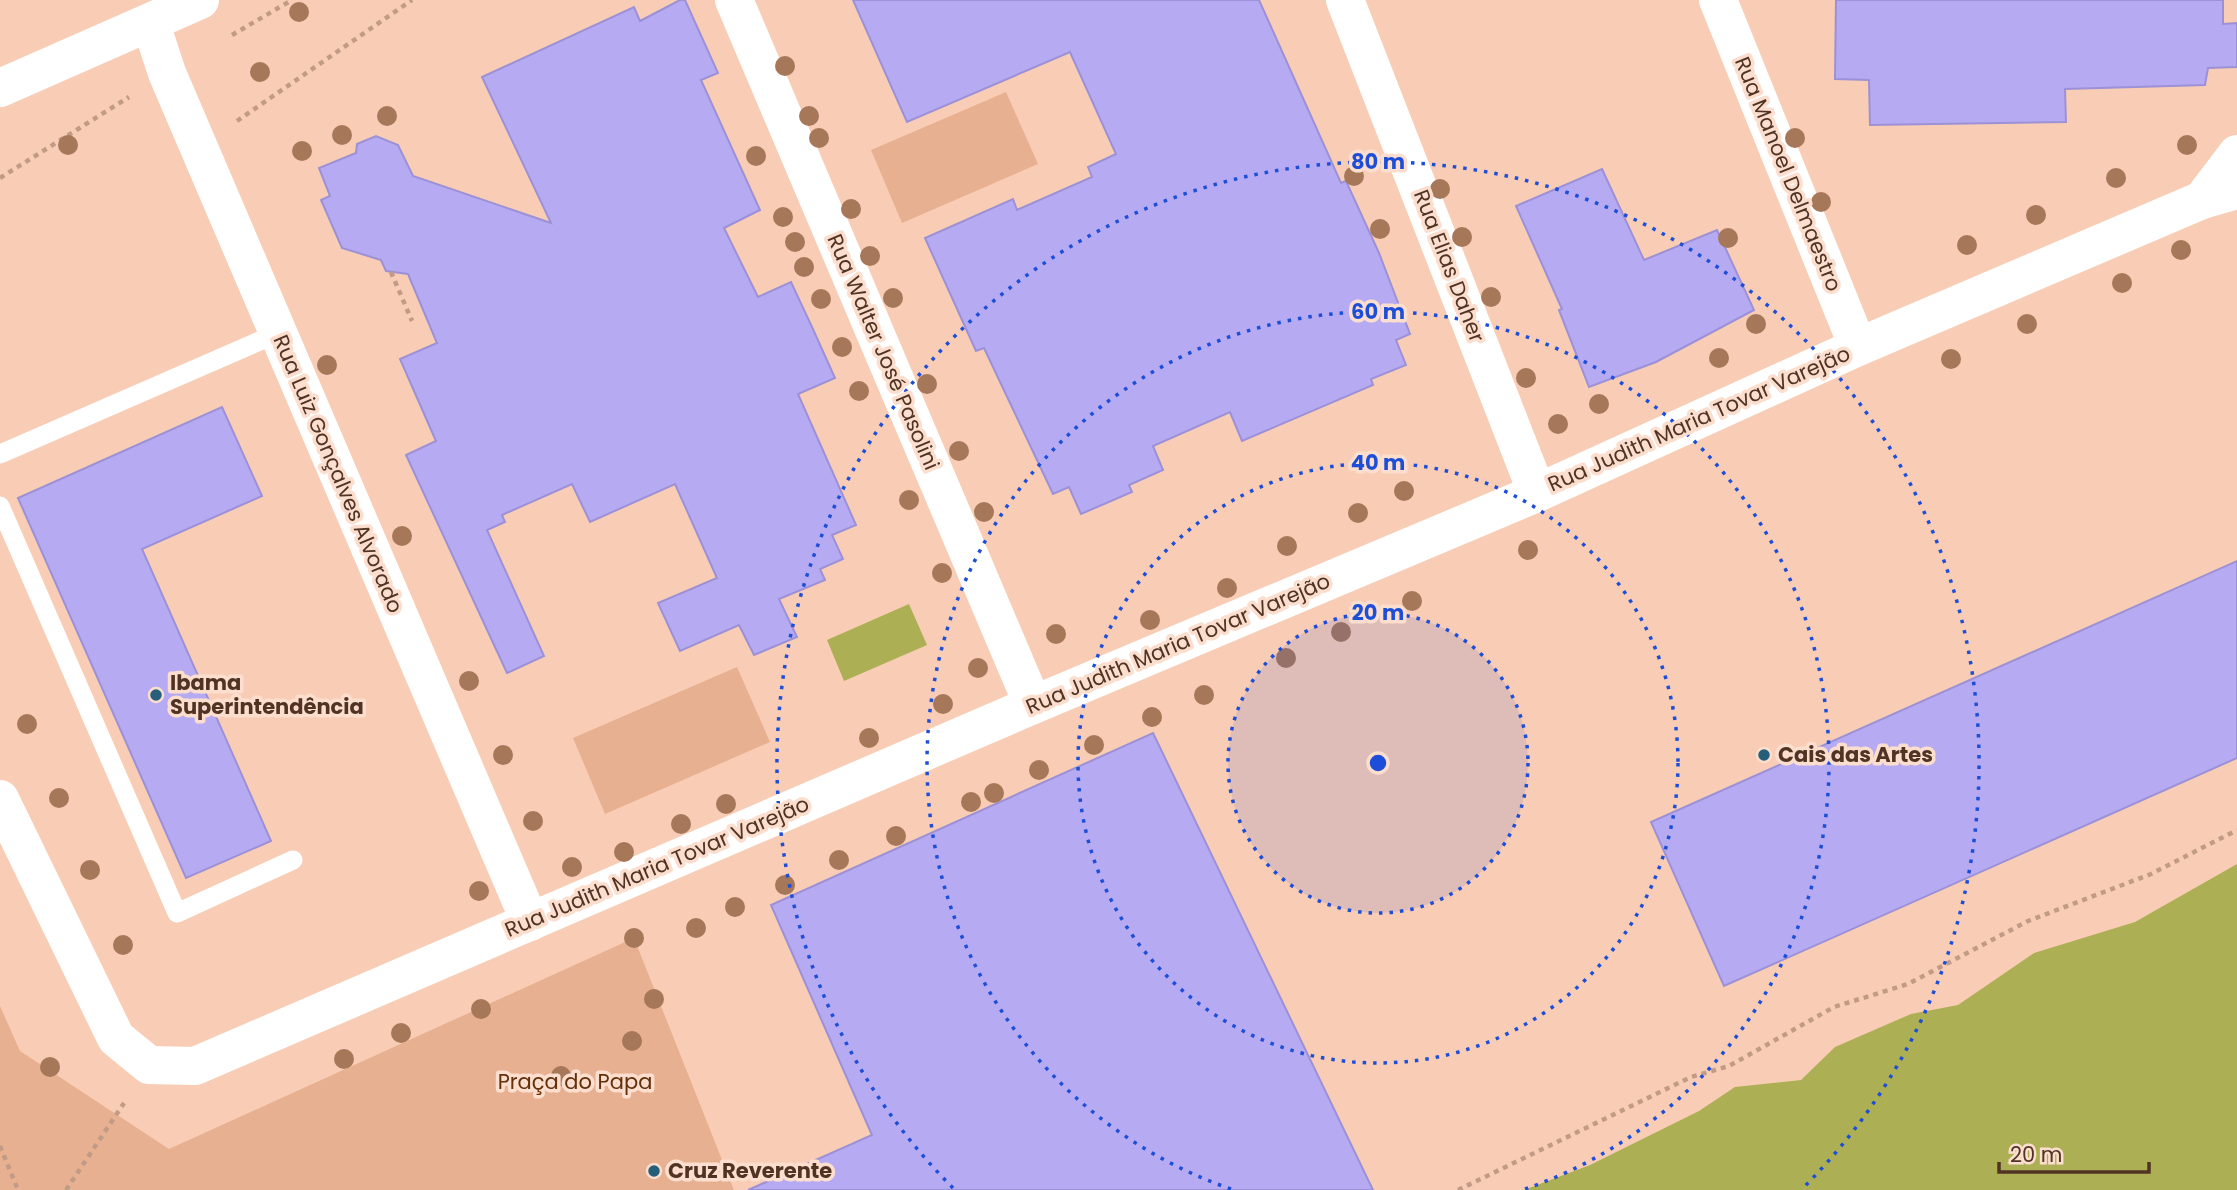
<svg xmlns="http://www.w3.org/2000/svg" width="2237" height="1190" font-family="Poppins,sans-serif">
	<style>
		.green { fill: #e7b091 }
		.water { fill: #acaf54 }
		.building { fill: #b6abf2; stroke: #9c91d6; stroke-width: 2 }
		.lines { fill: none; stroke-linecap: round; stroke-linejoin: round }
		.path { stroke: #c29b86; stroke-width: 4.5; stroke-dasharray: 5 5; stroke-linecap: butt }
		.service { stroke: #fff; stroke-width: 19 }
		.minor { stroke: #fff; stroke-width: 38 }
		.secondary { stroke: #fff; stroke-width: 38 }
		.tree { fill: #a67758 }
		.ring { fill: none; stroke: #1d4ed8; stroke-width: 3.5; stroke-dasharray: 3.5 7 }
		.poi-dot { fill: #265f79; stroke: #fcdece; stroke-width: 2.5 }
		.labels { text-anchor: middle; stroke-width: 7; stroke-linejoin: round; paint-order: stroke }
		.street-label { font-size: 21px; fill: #503323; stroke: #fcdece }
		.poi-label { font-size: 21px; font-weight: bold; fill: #503323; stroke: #fcdece; text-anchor: start }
		.park-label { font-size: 21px; fill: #63300c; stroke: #fcdece }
		.centre { fill: #1d4ed8; stroke: #fcdece; stroke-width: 3.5 }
		.ring-label { font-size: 21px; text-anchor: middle; font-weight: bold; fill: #1d4ed8; stroke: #fcdece; stroke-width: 7; stroke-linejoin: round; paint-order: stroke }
	</style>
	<rect width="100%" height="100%" fill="#f9cdb5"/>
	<g class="green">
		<polygon points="1006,92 1038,164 902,223 871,150"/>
		<polygon points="737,667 770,742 605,814 573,738"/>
		<polygon points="634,938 734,1190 0,1190 0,1006 20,1051 169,1149"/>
	</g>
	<g class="water">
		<polygon points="909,604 927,645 844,681 827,640"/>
		<polygon points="2237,864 2237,1190 1524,1190 1590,1165 1699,1111 1735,1087 1801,1080 1835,1047 1911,1014 1958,1005 2034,953 2135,922"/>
	</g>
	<g class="building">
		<polygon points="680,0 685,0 718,73 701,80 760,210 724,228 758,297 791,282 812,327 835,378 798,394 856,525 832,535 843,559 820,569 825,580 779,599 797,637 754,655 739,625 680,651 658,603 717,578 675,484 590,522 572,484 502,515 505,522 487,530 544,656 507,673 406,455 436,441 400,359 437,343 408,274 386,271 381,260 342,248 321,200 330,196 319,168 356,153 357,144 376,136 398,145 413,176 551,223 482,77 634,7 640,21"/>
		<polygon points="853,0 1259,0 1341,183 1346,181 1379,253 1410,334 1396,340 1406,365 1371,379 1373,385 1242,441 1230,412 1153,446 1163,470 1129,485 1132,492 1081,514 1069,487 1053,494 984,348 976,351 925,238 1013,199 1017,210 1092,177 1088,167 1116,154 1070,52 907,122"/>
		<polygon points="1836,0 2223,0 2223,24 2237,23 2237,67 2208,68 2205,85 2065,89 2066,122 1870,125 1869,80 1835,79"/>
		<polygon points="1602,169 1644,260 1717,230 1754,310 1656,362 1589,387 1559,310 1562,309 1516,206"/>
		<polygon points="222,407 262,496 142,549 271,841 186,878 18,498"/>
		<polygon points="2237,561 2237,758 1724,986 1651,822"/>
		<polygon points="1153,733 1373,1190 748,1190 872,1135 771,905"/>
	</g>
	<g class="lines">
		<g class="path">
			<polyline points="232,35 292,0"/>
			<polyline points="237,121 412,0"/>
			<polyline points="0,178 129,97"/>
			<polyline points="391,272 412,321"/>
			<polyline points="0,1146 18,1190"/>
			<polyline points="66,1190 124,1103"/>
			<polyline points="1458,1190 1691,1077 1729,1066 1834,1007 1908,984 2028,921 2151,874 2237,830"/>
		</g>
		<g class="service">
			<polyline points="0,454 278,333"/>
			<polyline points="0,506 177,913 293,860"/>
		</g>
		<g class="minor">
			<polyline points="734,0 1033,705"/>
			<polyline points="1345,0 1537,493"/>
			<polyline points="1718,0 1858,347"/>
			<polyline points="151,24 167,73 530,922"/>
			<polyline points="2202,200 2237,154"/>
			<polyline points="0,799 116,1038 149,1065 195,1066 1033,705 1537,493 1858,347 2202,200 2237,190"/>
		</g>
		<polyline class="secondary" points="0,88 200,0"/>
	</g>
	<g class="tree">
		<circle cx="299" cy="12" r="10"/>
		<circle cx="785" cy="66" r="10"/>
		<circle cx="260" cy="72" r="10"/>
		<circle cx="387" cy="116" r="10"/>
		<circle cx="809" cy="116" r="10"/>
		<circle cx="342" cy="135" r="10"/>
		<circle cx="819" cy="138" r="10"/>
		<circle cx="1795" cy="138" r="10"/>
		<circle cx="68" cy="145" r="10"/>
		<circle cx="2187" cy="145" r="10"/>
		<circle cx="302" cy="151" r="10"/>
		<circle cx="756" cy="156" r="10"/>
		<circle cx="1354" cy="176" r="10"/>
		<circle cx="2116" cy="178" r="10"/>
		<circle cx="1440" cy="189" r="10"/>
		<circle cx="1821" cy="202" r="10"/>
		<circle cx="851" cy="209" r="10"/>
		<circle cx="2036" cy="215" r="10"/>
		<circle cx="783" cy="217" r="10"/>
		<circle cx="1380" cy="229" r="10"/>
		<circle cx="1462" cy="237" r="10"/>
		<circle cx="1728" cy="238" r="10"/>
		<circle cx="795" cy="242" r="10"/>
		<circle cx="1967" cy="245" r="10"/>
		<circle cx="2181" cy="250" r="10"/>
		<circle cx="870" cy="256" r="10"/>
		<circle cx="804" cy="267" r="10"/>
		<circle cx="2122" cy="283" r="10"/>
		<circle cx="1491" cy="297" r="10"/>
		<circle cx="893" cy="298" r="10"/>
		<circle cx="821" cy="299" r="10"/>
		<circle cx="1756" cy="324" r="10"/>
		<circle cx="2027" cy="324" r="10"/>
		<circle cx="842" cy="347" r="10"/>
		<circle cx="1719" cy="358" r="10"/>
		<circle cx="1951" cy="359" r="10"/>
		<circle cx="327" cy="365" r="10"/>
		<circle cx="1526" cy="378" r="10"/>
		<circle cx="927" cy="384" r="10"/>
		<circle cx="859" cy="391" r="10"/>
		<circle cx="1599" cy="404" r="10"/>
		<circle cx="1558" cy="424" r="10"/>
		<circle cx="959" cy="451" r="10"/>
		<circle cx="1404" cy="491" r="10"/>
		<circle cx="909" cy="500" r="10"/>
		<circle cx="984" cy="512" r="10"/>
		<circle cx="1358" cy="513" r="10"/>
		<circle cx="402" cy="536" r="10"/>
		<circle cx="1287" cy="546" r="10"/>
		<circle cx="1528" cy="550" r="10"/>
		<circle cx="942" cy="573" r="10"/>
		<circle cx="1227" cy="588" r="10"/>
		<circle cx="1412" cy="601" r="10"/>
		<circle cx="1150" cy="620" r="10"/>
		<circle cx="1341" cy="632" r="10"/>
		<circle cx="1056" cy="634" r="10"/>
		<circle cx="1286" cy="658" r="10"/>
		<circle cx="978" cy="668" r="10"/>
		<circle cx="469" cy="681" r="10"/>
		<circle cx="1204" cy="695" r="10"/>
		<circle cx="943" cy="704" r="10"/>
		<circle cx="1152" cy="717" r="10"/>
		<circle cx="27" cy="724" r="10"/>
		<circle cx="869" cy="738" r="10"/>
		<circle cx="1094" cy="745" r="10"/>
		<circle cx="503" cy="755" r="10"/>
		<circle cx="1039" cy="770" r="10"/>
		<circle cx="994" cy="793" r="10"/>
		<circle cx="59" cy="798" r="10"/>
		<circle cx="971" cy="802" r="10"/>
		<circle cx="726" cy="804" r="10"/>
		<circle cx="533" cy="821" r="10"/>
		<circle cx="681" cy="824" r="10"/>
		<circle cx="896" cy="836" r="10"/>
		<circle cx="624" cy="852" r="10"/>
		<circle cx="839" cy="860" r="10"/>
		<circle cx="572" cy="867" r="10"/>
		<circle cx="90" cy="870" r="10"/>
		<circle cx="785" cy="885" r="10"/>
		<circle cx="479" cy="891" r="10"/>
		<circle cx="735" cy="907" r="10"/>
		<circle cx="696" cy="928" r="10"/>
		<circle cx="634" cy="938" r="10"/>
		<circle cx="123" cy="945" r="10"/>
		<circle cx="654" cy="999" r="10"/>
		<circle cx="481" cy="1009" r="10"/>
		<circle cx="401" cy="1033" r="10"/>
		<circle cx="632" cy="1041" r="10"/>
		<circle cx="344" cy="1059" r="10"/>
		<circle cx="50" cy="1067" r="10"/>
		<circle cx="561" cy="1076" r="10"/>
	</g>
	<circle cx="1378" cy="763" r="150" fill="#1d4ed8" fill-opacity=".12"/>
	<g class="ring">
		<circle cx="1378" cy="763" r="150"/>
		<circle cx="1378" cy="763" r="300"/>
		<path d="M1231 1189A451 451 0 1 1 1525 1189"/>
		<path d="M953 1188A601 601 0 1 1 1803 1188"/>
	</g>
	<g class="poi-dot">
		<circle cx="156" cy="695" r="7"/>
		<circle cx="1764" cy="755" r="7"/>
		<circle cx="654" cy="1171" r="7"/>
	</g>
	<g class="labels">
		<g class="street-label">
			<text transform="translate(1788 174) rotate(68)" y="7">Rua Manoel Delmaestro</text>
			<text transform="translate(1449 266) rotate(69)" y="7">Rua Elias Daher</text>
			<text transform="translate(883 352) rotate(67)" y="7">Rua Walter José Pasolini</text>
			<text transform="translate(1699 419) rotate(-24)" y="7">Rua Judith Maria Tovar Varejão</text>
			<text transform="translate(338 474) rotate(67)" y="7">Rua Luiz Gonçalves Alvorado</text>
			<text transform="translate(1178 644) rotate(-23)" y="7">Rua Judith Maria Tovar Varejão</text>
			<text transform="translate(657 867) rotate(-23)" y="7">Rua Judith Maria Tovar Varejão</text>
		</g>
		<g class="poi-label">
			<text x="170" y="690">Ibama<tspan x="170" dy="24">Superintendência</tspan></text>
			<text x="1778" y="762">Cais das Artes</text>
			<text x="668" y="1178">Cruz Reverente</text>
		</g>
		<g class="park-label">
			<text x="575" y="1089">Praça do Papa</text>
		</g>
	</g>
	<circle cx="1378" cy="763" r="10" class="centre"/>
	<g class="ring-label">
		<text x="1378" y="169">80 m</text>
		<text x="1378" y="319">60 m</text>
		<text x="1378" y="470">40 m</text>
		<text x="1378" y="620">20 m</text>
	</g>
	<path d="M1999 1162v10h150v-10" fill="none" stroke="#503323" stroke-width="3.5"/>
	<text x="2010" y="1162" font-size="21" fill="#503323" stroke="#fcdece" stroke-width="5" paint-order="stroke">20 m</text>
</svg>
